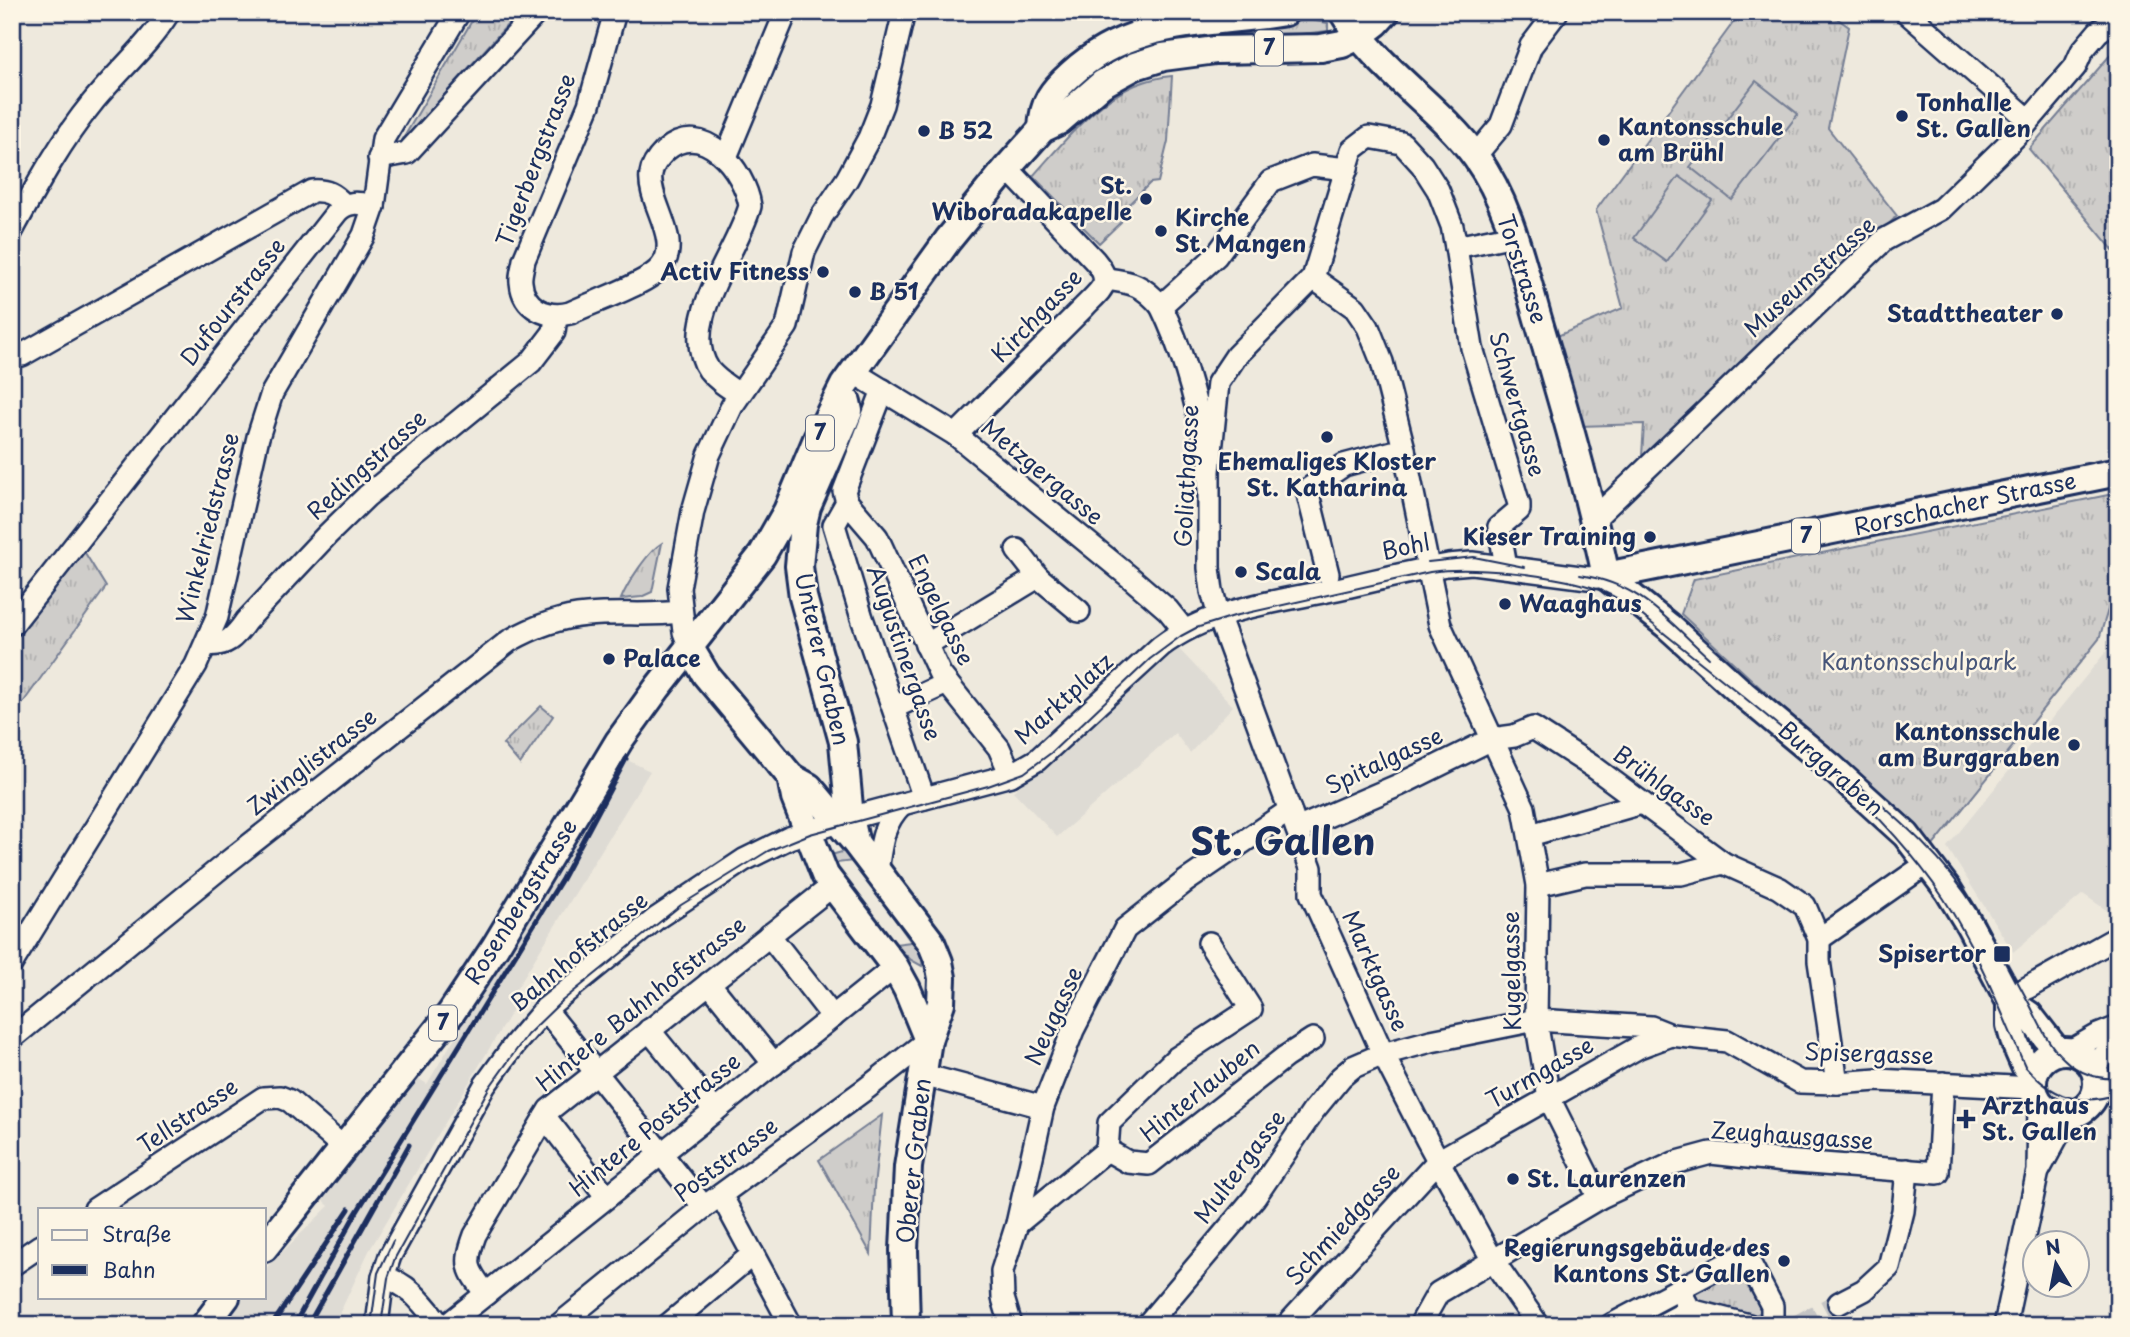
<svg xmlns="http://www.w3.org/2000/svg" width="2130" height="1337" font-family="'Playpen Sans',sans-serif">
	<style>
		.built { fill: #dedbd4 }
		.grass { fill: url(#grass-tufts); stroke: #757e94; stroke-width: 2 }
		.pitch { fill: #cfcdca; stroke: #757e94; stroke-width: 2 }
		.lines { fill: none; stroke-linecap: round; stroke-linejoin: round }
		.minor-tunnel { stroke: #c4c4c4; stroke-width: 21; stroke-dasharray: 21 10; stroke-linecap: butt }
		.minor-casing { stroke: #1b2f5e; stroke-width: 26 }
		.major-casing { stroke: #1b2f5e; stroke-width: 32 }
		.minor { stroke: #fcf5e5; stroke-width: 21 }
		.major { stroke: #fcf5e5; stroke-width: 26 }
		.tram { stroke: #1b2f5e; stroke-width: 2 }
		.rail { stroke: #1b2f5e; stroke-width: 5 }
		.poi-dot { fill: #1b2f5e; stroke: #fcf5e5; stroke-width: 2.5 }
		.labels { text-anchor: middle; stroke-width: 5; stroke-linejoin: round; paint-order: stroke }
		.shield { fill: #fcf5e5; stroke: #5e6a86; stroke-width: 2 }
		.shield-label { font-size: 21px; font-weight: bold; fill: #1b2f5e }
		.poi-label { font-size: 23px; font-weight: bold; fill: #1b2f5e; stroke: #fcf5e5; text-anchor: start }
		.street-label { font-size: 23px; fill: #1b2f5e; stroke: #fcf5e5 }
		.park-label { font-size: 23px; fill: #485679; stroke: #fcf5e5 }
		.town-label { font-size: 37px; font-weight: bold; fill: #1b2f5e; stroke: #fcf5e5 }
	</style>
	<defs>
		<pattern id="grass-tufts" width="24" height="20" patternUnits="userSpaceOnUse" patternTransform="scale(1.75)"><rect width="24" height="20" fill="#cfcdca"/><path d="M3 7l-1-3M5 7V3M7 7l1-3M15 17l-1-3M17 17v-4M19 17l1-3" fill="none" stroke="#b1b0b0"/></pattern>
	</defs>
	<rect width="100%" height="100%" fill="#eee9dd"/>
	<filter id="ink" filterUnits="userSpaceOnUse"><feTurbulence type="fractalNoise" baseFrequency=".0143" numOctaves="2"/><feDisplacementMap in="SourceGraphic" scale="14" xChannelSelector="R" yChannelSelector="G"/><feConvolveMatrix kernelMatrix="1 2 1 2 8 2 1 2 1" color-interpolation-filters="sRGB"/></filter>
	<g filter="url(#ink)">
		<g class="built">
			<polygon points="2118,625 2118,918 2083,894 2013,952 1947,847 2113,643"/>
			<polygon points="1177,647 1233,706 1190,753 1175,733 1057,837 1013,791 1048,765"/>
			<polygon points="623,758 650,771 509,1001 514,1007 369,1251 334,1325 223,1325 243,1297 264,1297 264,1270 329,1206 320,1198 416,1077 427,1084"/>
		</g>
		<g class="grass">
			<polygon points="477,12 519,12 400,144"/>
			<polygon points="1741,12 1828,12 1849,27 1828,128 1897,216 1689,416 1642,456 1644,424 1579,426 1557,336 1623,308 1596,210"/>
			<polygon points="1310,20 1328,23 1328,31 1284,36 1215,33 1259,25"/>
			<polygon points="2118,46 2118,256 2029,149"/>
			<path d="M1172,76L1168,141L1158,182L1150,183L1130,203L1121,222L1099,243L1033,176C1072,133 1110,81 1172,76Z"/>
			<polygon points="2118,493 2118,577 2099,639 1932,847 1681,614 1694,579"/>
			<path d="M662,543L652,592L641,597L621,599C627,584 648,551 662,543Z"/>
			<polygon points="82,548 106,587 12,718 12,636"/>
			<polygon points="541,706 553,716 520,764 503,744"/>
			<path d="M849,850C863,869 928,949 922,966L911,960L895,944L911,942L853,861L837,863L831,855Z"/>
			<polygon points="882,1115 874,1187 871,1254 819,1160"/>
			<polygon points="1745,1261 1769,1308 1748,1319 1693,1306 1687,1291"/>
		</g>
		<g class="pitch">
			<polygon points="1756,81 1798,114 1732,200 1690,167"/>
			<polygon points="1679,176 1712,200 1667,262 1634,238"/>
		</g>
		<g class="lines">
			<polyline class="minor-tunnel" points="1798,1325 1839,1303"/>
			<g class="minor-casing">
				<g id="minor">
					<path d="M615,12L589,105L524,260C523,267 520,275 521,282C523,308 547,319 570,313C592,302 648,284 661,267C683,240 647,202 651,174C652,165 659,157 665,151C703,117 745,171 750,206C737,254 677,323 709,370C717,380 728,387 739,394"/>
					<polyline points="1138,12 1144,32"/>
					<polyline points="1906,12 2029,120"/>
					<polyline points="1475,156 1501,125 1531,46 1557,12"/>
					<polyline points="726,157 786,12"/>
					<polyline points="379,158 407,153 537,12"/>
					<path d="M12,231C36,187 60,142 92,103C117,72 148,46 169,12"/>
					<polyline points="1514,235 1456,247 1452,226 1438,190 1422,165 1402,143 1369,137 1352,150 1313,278 1236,356 1218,383 1209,471 1209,568 1212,591 1220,620 1311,868 1311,894 1383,1054 1427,1140 1492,1259 1538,1325"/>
					<polyline points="1456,247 1472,348 1519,504 1519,510 1499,527 1506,566"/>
					<polyline points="1313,278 1355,308 1368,327 1382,362 1404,449 1440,625 1524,808 1538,885 1536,1020 1549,1098 1599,1198"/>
					<path d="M1106,279C1132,282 1143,285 1161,306"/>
					<path d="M12,357L22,355L312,191C327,190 334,194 344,205"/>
					<polyline points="853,372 956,435 1131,578 1168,610 1184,630"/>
					<polyline points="883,390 844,491 847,502 834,525 862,618 924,798"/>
					<path d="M956,435L1084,307C1101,289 1114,283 1095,261L1007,168"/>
					<path d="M1205,448C1196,399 1183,351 1161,306L1216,256L1271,181L1312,165L1347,169"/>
					<polyline points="847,502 877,537 940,674 999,748 1011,775"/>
					<polyline points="1594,519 1884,240 1941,209 2015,137 2075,67 2082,51 2098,32 2118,18"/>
					<polyline points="1328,574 1307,490 1344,465 1404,449"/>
					<polyline points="1038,577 1079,611"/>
					<path d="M12,625L337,212C348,200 359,203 374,206"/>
					<path d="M206,644C226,647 235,637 246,621L327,535L367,496L531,362L554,332L556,317"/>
					<polyline points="926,645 1038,577 1017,550"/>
					<polyline points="690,648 684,632 679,588 693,511 709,455 732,406 787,326 804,252 822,216 847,179 869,138 882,105 904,12"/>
					<polyline points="895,707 947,683"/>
					<polyline points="1297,829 1399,785 1492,739 1514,736 1533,728 1595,768 1723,863 1779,888 1805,906 1819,939 1819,961 1837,1083"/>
					<polyline points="1530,835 1642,803"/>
					<path d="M877,871C881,846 882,824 901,805"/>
					<polyline points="1538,885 1585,874 1681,874 1723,863"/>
					<polyline points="769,935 833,1017"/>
					<polyline points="1819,939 1915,872"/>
					<polyline points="12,963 196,665 217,617 258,437 272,393 364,235 374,206 383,139 459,12"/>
					<polyline points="709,983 774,1064"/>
					<polyline points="2007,997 2027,988 2118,937"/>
					<polyline points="545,1009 704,1207"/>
					<polyline points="649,1030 715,1111"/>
					<path d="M12,1038L224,865L509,641C532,628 560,617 587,615C619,612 648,616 681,612"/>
					<polyline points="2070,1051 2098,1035 2118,1027"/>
					<polyline points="2093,1068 2118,1039"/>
					<polyline points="923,1075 1043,1107"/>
					<polyline points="545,1117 607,1197"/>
					<polyline points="1107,1150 1109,1123 1175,1059 1251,1009 1209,943"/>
					<polyline points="1107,1150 1128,1162 1149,1164 1285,1057 1313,1039"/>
					<polyline points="2039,1170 2069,1115"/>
					<polyline points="721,1195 791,1325"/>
					<polyline points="95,1209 263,1098 280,1097 290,1101 343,1147"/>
					<polyline points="1017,1224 1107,1150"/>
					<polyline points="12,1265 40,1246"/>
					<path d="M383,1277C409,1283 424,1305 440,1325"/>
					<polyline points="1679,1289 1745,1254 1772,1306 1772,1325"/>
					<path d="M486,1294C467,1269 464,1265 475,1235L549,1110L832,886"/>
					<polyline points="1839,1303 1864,1290 1889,1267 1903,1211 1907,1170"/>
					<path d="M377,1325L383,1277L390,1256L485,1085L515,1044L545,1009L657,918L744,860L789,838L850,818L1011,775L1037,760L1161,646C1211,608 1277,602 1337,589C1374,581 1410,571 1448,565L1472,563L1588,578L1606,576"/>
					<polyline points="447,1325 895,967"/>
					<polyline points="559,1325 704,1207 867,1088 928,1040"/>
					<polyline points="668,1325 753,1254"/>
					<polyline points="1011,1325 1003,1298 1002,1271 1017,1224 1043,1107 1073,1030 1125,929 1186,881 1290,810"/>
					<polyline points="1147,1325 1255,1197 1314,1110 1341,1077 1353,1067 1383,1054 1431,1041 1536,1020 1651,1027 1671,1035 1727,1041 1800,1082 1837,1083 1877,1080 2033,1088"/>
					<polyline points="1287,1325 1438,1161 1639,1047 1671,1035"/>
					<polyline points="1420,1325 1438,1293 1599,1198 1674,1163 1711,1153 1784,1161 1938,1173 1943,1083"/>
					<polyline points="1611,1325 1679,1289 1690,1310 1749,1325"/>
					<polyline points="1662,1325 1690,1310"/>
					<polyline points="2005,1325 2038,1171 2039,1102"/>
				</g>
			</g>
			<g class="major-casing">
				<g id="major">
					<path d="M1343,12C1376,69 1437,104 1476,157C1510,204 1522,264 1538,319C1563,404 1588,489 1606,576"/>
					<path d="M1042,129C1043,102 1052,91 1071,74C1132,17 1209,25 1285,12"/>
					<polyline points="847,402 849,411 807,507 803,524 799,566 803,597 843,742 850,818 855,840"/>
					<polyline points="1606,576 1668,626 1743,694 1831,767 1906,835 1948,890 1970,926 2010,1002 2010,1025 2015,1043 2025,1066 2033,1075"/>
					<polyline points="1606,576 2118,472"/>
					<polyline points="690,648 706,675 791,777 795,798 825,875 895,967 907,989 928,1040"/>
					<polyline points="791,777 809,787 855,842 931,942 939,962 942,978 941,1003 928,1040 908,1167 904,1250 906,1325"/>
					<polyline points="2010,1002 2029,1015 2057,1051"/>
					<circle cx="2065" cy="1083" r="32"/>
					<polyline points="264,1248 451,1013 495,947 619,741 658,687 762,555 787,511 817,439 844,385 948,240 1007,168 1042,129 1059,121 1102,84 1135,66 1163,57 1216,50 1321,48 1342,44 1359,36 1376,23 1386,12"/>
					<polyline points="205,1325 226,1297"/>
				</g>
			</g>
			<use href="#minor" class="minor"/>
			<use href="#major" class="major"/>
			<g class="tram">
				<polyline points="1428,562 1474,557 1524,567"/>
				<path d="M1580,575C1641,584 1666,619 1709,658"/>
				<path d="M1856,783C1901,821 1945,859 1977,911C1996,941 2013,973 2030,1005C2039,1023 2048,1045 2064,1059C2078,1073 2098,1080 2118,1078"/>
				<polyline points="371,1325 378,1273 393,1241"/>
				<path d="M381,1325L388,1278L395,1258L489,1088L527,1035L562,1001L681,905L768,851L810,834L988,786L1024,773L1051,753L1150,659L1181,636L1196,628L1234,616L1430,572C1471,566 1551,574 1591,587C1607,592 1621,600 1634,609C1739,695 1869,786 1944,899C1978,951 2000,1010 2025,1066C2052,1097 2078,1107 2118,1094"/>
			</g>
			<g class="rail">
				<polyline points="272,1325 349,1209"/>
				<polyline points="294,1325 355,1215 562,879 626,759"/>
				<polyline points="308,1325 409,1145"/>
			</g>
		</g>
	</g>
	<g class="poi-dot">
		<circle cx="1902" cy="116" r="7"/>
		<circle cx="924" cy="131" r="7"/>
		<circle cx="1604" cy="140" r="7"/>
		<circle cx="1146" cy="199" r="7"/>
		<circle cx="1161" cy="231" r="7"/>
		<circle cx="823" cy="272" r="7"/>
		<circle cx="855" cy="292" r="7"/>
		<circle cx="2057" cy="314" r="7"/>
		<circle cx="1327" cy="437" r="7"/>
		<circle cx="1650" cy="537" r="7"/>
		<circle cx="1241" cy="572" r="7"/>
		<circle cx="1505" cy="604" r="7"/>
		<circle cx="609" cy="659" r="7"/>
		<circle cx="2074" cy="745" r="7"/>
		<rect x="1993" y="945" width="18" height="18" rx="3.5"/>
		<path d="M1962.5 1108.5h7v7h7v7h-7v7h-7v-7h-7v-7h7z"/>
		<circle cx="1513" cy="1179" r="7"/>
		<circle cx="1784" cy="1261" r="7"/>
	</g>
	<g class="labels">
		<g class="shield">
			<rect x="1255" y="30.5" width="28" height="35" rx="5"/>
			<rect x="806" y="415.5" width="28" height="35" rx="5"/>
			<rect x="1792" y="518.5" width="28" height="35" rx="5"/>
			<rect x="429" y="1005.5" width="28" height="35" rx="5"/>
		</g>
		<g class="shield-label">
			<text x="1269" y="55">7</text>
			<text x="820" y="440">7</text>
			<text x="1806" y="543">7</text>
			<text x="443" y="1030">7</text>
		</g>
		<g class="poi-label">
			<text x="1916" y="111">Tonhalle<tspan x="1916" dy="26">St. Gallen</tspan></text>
			<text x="1618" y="135">Kantonsschule<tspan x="1618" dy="26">am Brühl</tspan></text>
			<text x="938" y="139">B 52</text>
			<text x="1132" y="194" text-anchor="end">St.<tspan x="1132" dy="26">Wiboradakapelle</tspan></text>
			<text x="1175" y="226">Kirche<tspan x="1175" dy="26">St. Mangen</tspan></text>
			<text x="809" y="280" text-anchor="end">Activ Fitness</text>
			<text x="869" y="300">B 51</text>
			<text x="2043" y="322" text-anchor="end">Stadttheater</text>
			<text x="1327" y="470" text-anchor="middle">Ehemaliges Kloster<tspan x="1327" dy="26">St. Katharina</tspan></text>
			<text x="1636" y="545" text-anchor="end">Kieser Training</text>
			<text x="1255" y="580">Scala</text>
			<text x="1519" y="612">Waaghaus</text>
			<text x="623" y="667">Palace</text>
			<text x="2060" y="740" text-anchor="end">Kantonsschule<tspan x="2060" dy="26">am Burggraben</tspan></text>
			<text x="1986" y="962" text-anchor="end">Spisertor</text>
			<text x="1982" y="1114">Arzthaus<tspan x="1982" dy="26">St. Gallen</tspan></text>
			<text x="1527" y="1187">St. Laurenzen</text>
			<text x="1770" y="1256" text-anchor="end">Regierungsgebäude des<tspan x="1770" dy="26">Kantons St. Gallen</tspan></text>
		</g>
		<g class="street-label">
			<text transform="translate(536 160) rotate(-69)" y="8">Tigerbergstrasse</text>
			<text transform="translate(1522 269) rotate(72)" y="8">Torstrasse</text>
			<text transform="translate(1810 277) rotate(-42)" y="8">Museumstrasse</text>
			<text transform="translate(233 302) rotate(-52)" y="8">Dufourstrasse</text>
			<text transform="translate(1037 316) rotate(-46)" y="8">Kirchgasse</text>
			<text transform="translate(1517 404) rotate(74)" y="8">Schwertgasse</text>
			<text transform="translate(367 465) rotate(-42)" y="8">Redingstrasse</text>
			<text transform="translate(1042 472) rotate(40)" y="8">Metzgergasse</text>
			<text transform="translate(1187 476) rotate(-87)" y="8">Goliathgasse</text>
			<text transform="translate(1965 504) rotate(-12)" y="8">Rorschacher Strasse</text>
			<text transform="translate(208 528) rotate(-76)" y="8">Winkelriedstrasse</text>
			<text transform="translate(1406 547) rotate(-12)" y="8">Bohl</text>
			<text transform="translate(941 610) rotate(64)" y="8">Engelgasse</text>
			<text transform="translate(904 653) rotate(71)" y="8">Augustinergasse</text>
			<text transform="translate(822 659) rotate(77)" y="8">Unterer Graben</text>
			<text transform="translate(1064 699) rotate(-42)" y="8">Marktplatz</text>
			<text transform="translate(1384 761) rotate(-25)" y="8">Spitalgasse</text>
			<text transform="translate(312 762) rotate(-38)" y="8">Zwinglistrasse</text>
			<text transform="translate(1831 769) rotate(41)" y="8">Burggraben</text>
			<text transform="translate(1664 786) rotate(36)" y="8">Brühlgasse</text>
			<text transform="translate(521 902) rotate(-58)" y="8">Rosenbergstrasse</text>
			<text transform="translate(579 952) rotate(-40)" y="8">Bahnhofstrasse</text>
			<text transform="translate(1375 971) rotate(66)" y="8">Marktgasse</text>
			<text transform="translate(1512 971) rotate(-91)" y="8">Kugelgasse</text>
			<text transform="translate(641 1004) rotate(-39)" y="8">Hintere Bahnhofstrasse</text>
			<text transform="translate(1054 1016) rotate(-65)" y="8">Neugasse</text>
			<text transform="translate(1869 1054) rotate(2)" y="8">Spisergasse</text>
			<text transform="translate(1540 1073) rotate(-30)" y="8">Turmgasse</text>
			<text transform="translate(1200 1091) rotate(-39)" y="8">Hinterlauben</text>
			<text transform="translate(188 1116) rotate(-34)" y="8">Tellstrasse</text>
			<text transform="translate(655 1125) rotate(-39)" y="8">Hintere Poststrasse</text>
			<text transform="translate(1792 1136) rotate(4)" y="8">Zeughausgasse</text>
			<text transform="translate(726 1160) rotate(-37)" y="8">Poststrasse</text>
			<text transform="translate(914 1161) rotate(-84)" y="8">Oberer Graben</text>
			<text transform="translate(1240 1167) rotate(-53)" y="8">Multergasse</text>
			<text transform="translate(1343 1225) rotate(-47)" y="8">Schmiedgasse</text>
		</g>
		<g class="park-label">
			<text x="1919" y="670">Kantonsschulpark</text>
		</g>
		<g class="town-label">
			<text x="1283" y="855">St. Gallen</text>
		</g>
	</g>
	<rect width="2130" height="1337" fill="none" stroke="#fcf5e5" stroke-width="42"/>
	<rect x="21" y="21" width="2088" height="1295" fill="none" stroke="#1b2f5e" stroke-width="2.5" filter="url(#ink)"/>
	<rect x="38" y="1208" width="228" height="91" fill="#fcf5e5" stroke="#a2a6af" stroke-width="2"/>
	<rect x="52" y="1230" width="35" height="10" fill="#fcf5e5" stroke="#a2a6af" stroke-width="2"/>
	<text x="102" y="1242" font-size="21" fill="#1b2f5e">Straße</text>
	<rect x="52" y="1265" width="35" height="10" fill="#1b2f5e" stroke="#a2a6af" stroke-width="2"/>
	<text x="102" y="1278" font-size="21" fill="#1b2f5e">Bahn</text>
	<g transform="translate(2056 1264) rotate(350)"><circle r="33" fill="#fcf5e5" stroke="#a2a6af" stroke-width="2"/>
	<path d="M0-5L12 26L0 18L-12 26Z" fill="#1b2f5e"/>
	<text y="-10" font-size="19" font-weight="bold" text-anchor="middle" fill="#1b2f5e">N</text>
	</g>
</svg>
